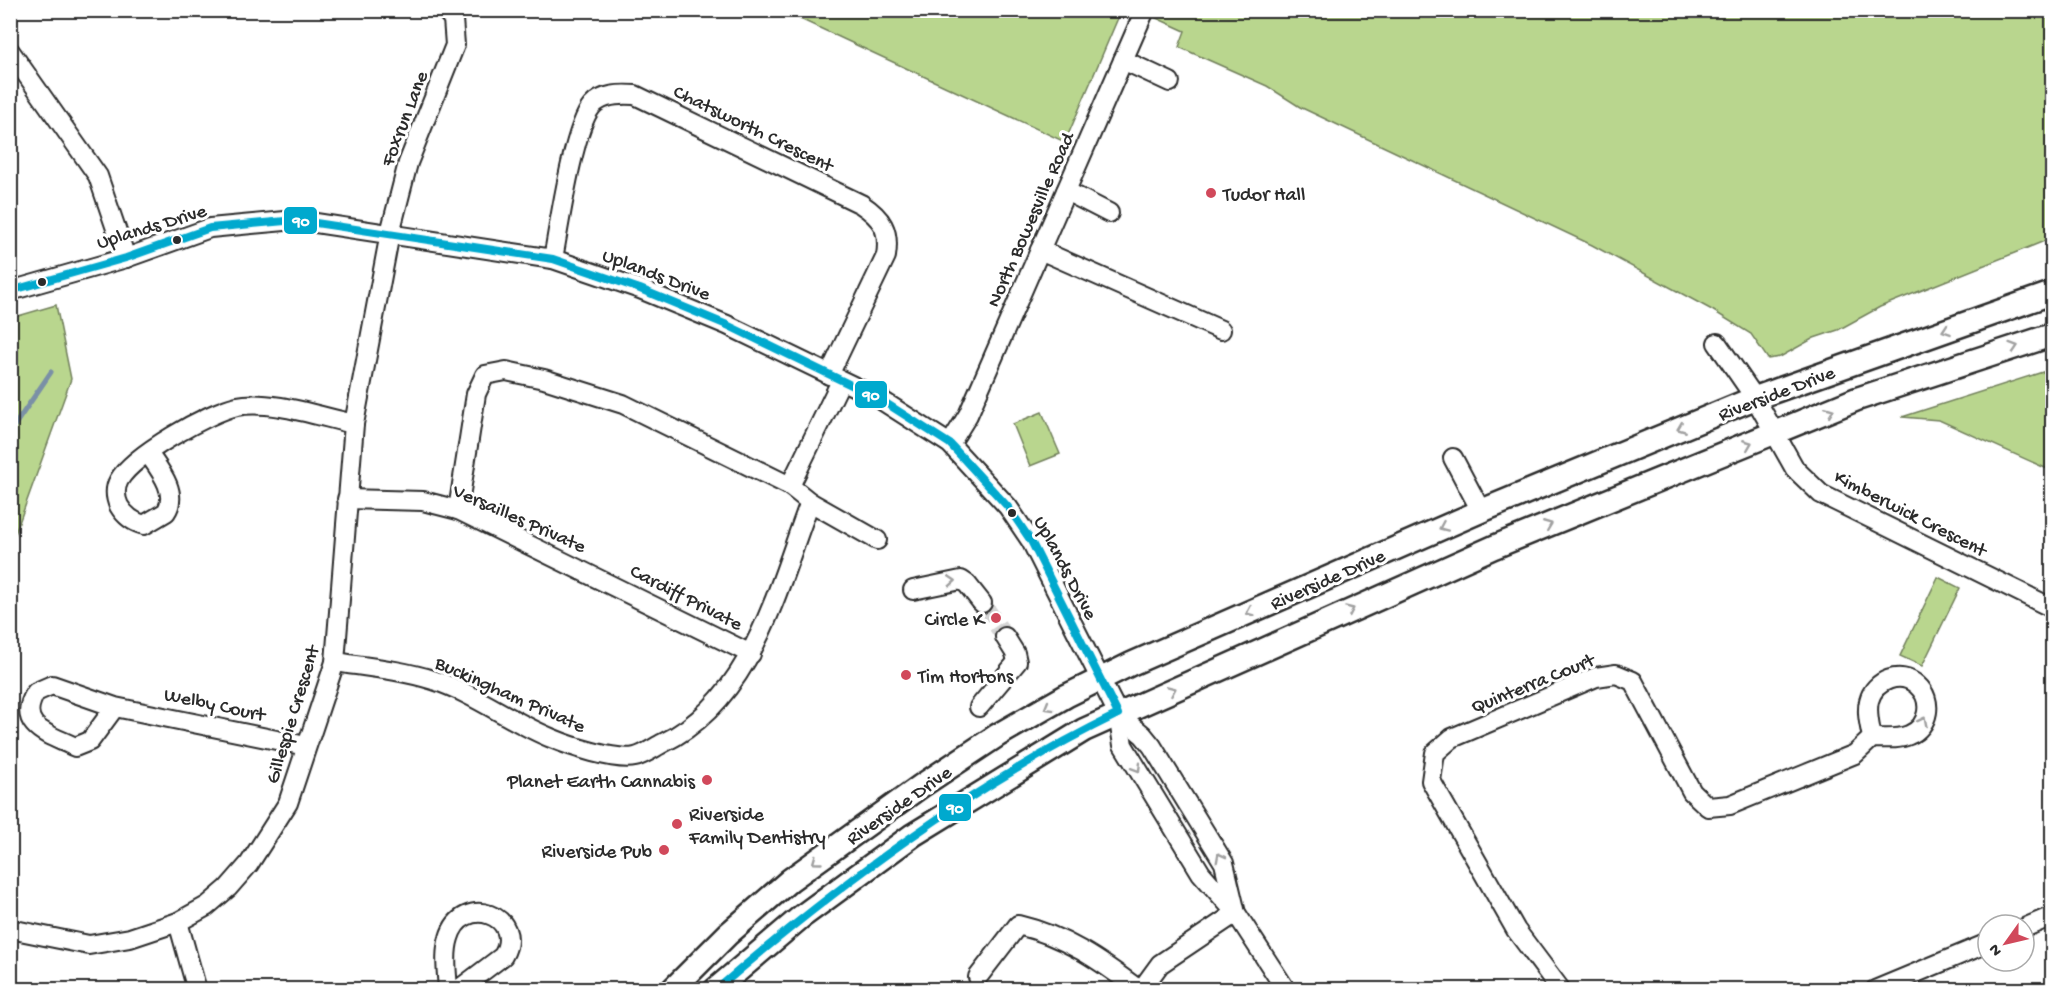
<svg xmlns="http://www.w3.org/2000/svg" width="2063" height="1000" font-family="'Gochi Hand',sans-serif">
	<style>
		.green { fill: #b9d68e; stroke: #72805c; stroke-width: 1.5 }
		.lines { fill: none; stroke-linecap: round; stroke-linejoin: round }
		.stream { stroke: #7a90a6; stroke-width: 5 }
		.minor-tunnel { stroke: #d5d5d5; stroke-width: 18; stroke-dasharray: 18 9; stroke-linecap: butt }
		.minor-casing { stroke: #2b2b2b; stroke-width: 22 }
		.major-casing { stroke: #2b2b2b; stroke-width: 27 }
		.minor { stroke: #fff; stroke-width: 18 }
		.major { stroke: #fff; stroke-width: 22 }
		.bus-1-casing { stroke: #fff; stroke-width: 12 }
		.bus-1 { stroke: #00a9ce; stroke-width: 8 }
		.oneway { stroke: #a0a0a0 }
		.poi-dot { fill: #d1495b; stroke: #fff; stroke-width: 2 }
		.bus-dot { fill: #2b2b2b; stroke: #fff; stroke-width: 2 }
		.labels { text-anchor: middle; stroke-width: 6; stroke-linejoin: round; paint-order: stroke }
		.street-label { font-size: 20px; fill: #2b2b2b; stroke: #fff }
		.poi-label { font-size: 20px; fill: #2b2b2b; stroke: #fff; text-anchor: start }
		.line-badge { stroke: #fff; stroke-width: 2 }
		.badge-label { font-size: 16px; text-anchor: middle; font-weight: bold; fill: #fff }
	</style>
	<rect width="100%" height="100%" fill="#fff"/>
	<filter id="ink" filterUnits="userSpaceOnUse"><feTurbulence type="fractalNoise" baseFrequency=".0167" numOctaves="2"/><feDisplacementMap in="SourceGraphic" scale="12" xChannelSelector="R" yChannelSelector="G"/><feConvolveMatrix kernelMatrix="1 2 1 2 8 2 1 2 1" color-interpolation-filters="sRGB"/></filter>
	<g filter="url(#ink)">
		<g class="green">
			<polygon points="783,11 1121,11 1065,142"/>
			<polygon points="1141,11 2052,11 2052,238 1880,307 1838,330 1814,338 1780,357 1768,359 1751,334 1712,310 1592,245 1300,107 1267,86 1179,47 1185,31"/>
			<polygon points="56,305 71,379 11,545 11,318"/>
			<polygon points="2052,369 2052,471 1939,420 1902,417"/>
			<polygon points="1042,412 1060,454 1030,466 1013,424"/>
			<polygon points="1938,577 1960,588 1922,666 1900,656"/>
		</g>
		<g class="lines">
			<polyline class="stream" points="10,432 51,372"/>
			<polyline class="minor-tunnel" points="982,603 1005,637"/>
			<g class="minor-casing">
				<g id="minor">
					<polyline points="10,51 98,176 126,258"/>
					<polyline points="1123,60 1170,82"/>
					<polyline points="1066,191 1109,213"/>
					<polyline points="1040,250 1221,330"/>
					<path d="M553,259C559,227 573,128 592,106C602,94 621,94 635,95L861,204C882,218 890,230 886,256L829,375"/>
					<polyline points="10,291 126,258 210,228 296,220 553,259 640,289 727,325 878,398 950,444 1008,507 1031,541 1118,714 1123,745 1201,873 1236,913 1286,990"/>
					<polyline points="1717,343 1755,398 1795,469 1821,494 2052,608"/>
					<polyline points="950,444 968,415 1145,10"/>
					<path d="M148,453C159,469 179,493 166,512L144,525C133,522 125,516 119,506C115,497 114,489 119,480C133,455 209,412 237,406C269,399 321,417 354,424"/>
					<polyline points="1453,458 1481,511"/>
					<polyline points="790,486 841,381"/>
					<polyline points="347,499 423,501 458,510 751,654"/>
					<polyline points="458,510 476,394 485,375 506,371 544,379 623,404 790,486 810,502 877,540"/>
					<polyline points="913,590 961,580 967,584 982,603"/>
					<path d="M335,662C368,667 401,670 433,680C474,693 511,722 551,738C570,746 615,761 635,757C644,755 655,747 663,743C753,699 777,588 810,502"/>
					<path d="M115,707L90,741L75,747C51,735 14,727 36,692L52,685L115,707L306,746"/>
					<polyline points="979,707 1017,662 1015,653 1005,637"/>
					<polyline points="1118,714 1143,735 1152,746 1224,863 1235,909"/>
					<polyline points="178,922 197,990"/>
					<polyline points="2024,928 2052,916"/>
					<polyline points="10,929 89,945 130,938 178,922 207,906 228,888 249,864 288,803 335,662 354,424 390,233 408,163 455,45 453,19 445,10"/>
					<path d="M978,977L1018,925C1065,936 1101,961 1139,990"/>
					<path d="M448,990C447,973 444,954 449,938C462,892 526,916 503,956L458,990"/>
					<polyline points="1141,990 1160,964 1236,913"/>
					<path d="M1561,990L1516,930L1431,781L1435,753L1452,738L1596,677L1616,674L1633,681L1692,792L1708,807L1730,805L1855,754L1872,738C1884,738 1898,740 1909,735C1929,727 1934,700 1917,685C1901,670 1874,680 1869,701C1866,713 1870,726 1872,738"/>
					<polyline points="1875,990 1988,943"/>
				</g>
			</g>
			<g class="major-casing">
				<g id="major">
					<polyline points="672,990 728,934 790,880 921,786 998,735 1066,696 1131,664 1481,511 1755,398 2052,293"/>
					<polyline points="715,990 801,917 913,835 1084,730 1494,547 1857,399 2052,335"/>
				</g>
			</g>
			<use href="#minor" class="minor"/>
			<use href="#major" class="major"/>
			<g class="bus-1-casing">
				<path id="bus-1" d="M10,291L126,258L210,228L296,220L553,259L640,289L727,325L878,398L950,444L1008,507L1031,541L1118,714C972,785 838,885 716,990"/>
			</g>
			<use href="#bus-1" class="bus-1"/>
		</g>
		<defs><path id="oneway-chevron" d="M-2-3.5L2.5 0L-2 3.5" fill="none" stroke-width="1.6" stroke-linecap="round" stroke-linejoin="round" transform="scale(1.5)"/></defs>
		<g class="oneway">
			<use href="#oneway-chevron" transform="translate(1946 330) rotate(161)"/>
			<use href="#oneway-chevron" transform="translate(2014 347) rotate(-18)"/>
			<use href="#oneway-chevron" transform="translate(1830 411) rotate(-22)"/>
			<use href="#oneway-chevron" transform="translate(1681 428) rotate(158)"/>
			<use href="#oneway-chevron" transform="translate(1748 444) rotate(-22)"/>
			<use href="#oneway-chevron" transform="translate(1548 525) rotate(-22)"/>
			<use href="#oneway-chevron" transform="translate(1443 527) rotate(156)"/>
			<use href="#oneway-chevron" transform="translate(952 581) rotate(-4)"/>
			<use href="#oneway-chevron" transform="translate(1350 610) rotate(-24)"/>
			<use href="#oneway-chevron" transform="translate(1250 612) rotate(156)"/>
			<use href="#oneway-chevron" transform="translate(1172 690) rotate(-24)"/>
			<use href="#oneway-chevron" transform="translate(1048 707) rotate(150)"/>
			<use href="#oneway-chevron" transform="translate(1923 721) rotate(-63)"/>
			<use href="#oneway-chevron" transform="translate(1137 768) rotate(59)"/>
			<use href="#oneway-chevron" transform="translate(1220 857) rotate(-118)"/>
			<use href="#oneway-chevron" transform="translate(816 861) rotate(144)"/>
		</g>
	</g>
	<g class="poi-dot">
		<circle cx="1211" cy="193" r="6"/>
		<circle cx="996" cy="618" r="6"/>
		<circle cx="906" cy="675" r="6"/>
		<circle cx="707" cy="780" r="6"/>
		<circle cx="677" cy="824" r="6"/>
		<circle cx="664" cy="850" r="6"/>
	</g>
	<g class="bus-dot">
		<circle cx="177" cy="240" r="5"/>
		<circle cx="42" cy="282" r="5"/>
		<circle cx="1012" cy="513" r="5"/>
	</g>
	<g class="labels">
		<g class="street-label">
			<text transform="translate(403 118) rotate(-69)" y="7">Foxrun Lane</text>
			<text transform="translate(754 127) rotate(26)" y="7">Chatsworth Crescent</text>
			<text transform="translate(1029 219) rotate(-66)" y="7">North Bowesville Road</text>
			<text transform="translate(151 225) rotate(-17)" y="7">Uplands Drive</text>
			<text transform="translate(657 273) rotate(21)" y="7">Uplands Drive</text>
			<text transform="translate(1776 392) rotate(-21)" y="7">Riverside Drive</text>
			<text transform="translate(1911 512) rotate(27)" y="7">Kimberwick Crescent</text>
			<text transform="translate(520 517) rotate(24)" y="7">Versailles Private</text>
			<text transform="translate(1067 567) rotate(62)" y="7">Uplands Drive</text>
			<text transform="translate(1327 578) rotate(-24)" y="7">Riverside Drive</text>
			<text transform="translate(687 596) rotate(27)" y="7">Cardiff Private</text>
			<text transform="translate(1532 682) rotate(-22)" y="7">Quinterra Court</text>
			<text transform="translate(511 693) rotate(24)" y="7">Buckingham Private</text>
			<text transform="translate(215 703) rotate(12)" y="7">Welby Court</text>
			<text transform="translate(291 714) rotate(-73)" y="7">Gillespie Crescent</text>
			<text transform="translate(898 804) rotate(-35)" y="7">Riverside Drive</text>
		</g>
		<g class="poi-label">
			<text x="1223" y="200">Tudor Hall</text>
			<text x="984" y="625" text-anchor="end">Circle K</text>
			<text x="918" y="682">Tim Hortons</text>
			<text x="695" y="787" text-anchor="end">Planet Earth Cannabis</text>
			<text x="689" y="820">Riverside<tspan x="689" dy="23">Family Dentistry</tspan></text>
			<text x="652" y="857" text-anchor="end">Riverside Pub</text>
		</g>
	</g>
	<g class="line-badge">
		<rect x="283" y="206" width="35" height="29" rx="6" fill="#00a9ce"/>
		<rect x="854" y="380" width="34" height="29" rx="6" fill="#00a9ce"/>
		<rect x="938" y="793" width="34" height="29" rx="6" fill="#00a9ce"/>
	</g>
	<g class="badge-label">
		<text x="301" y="226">90</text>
		<text x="871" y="400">90</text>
		<text x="955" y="813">90</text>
	</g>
	<rect width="2063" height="1000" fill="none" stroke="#fff" stroke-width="36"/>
	<rect x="18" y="18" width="2027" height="964" fill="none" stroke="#2b2b2b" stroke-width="2" filter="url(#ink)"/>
	<g transform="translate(2006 943) rotate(236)"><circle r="28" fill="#ffffff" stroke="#aaaaaa" stroke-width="1.5"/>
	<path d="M0-4.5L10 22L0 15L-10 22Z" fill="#d1495b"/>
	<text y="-9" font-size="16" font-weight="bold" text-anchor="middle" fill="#2b2b2b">N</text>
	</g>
</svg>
